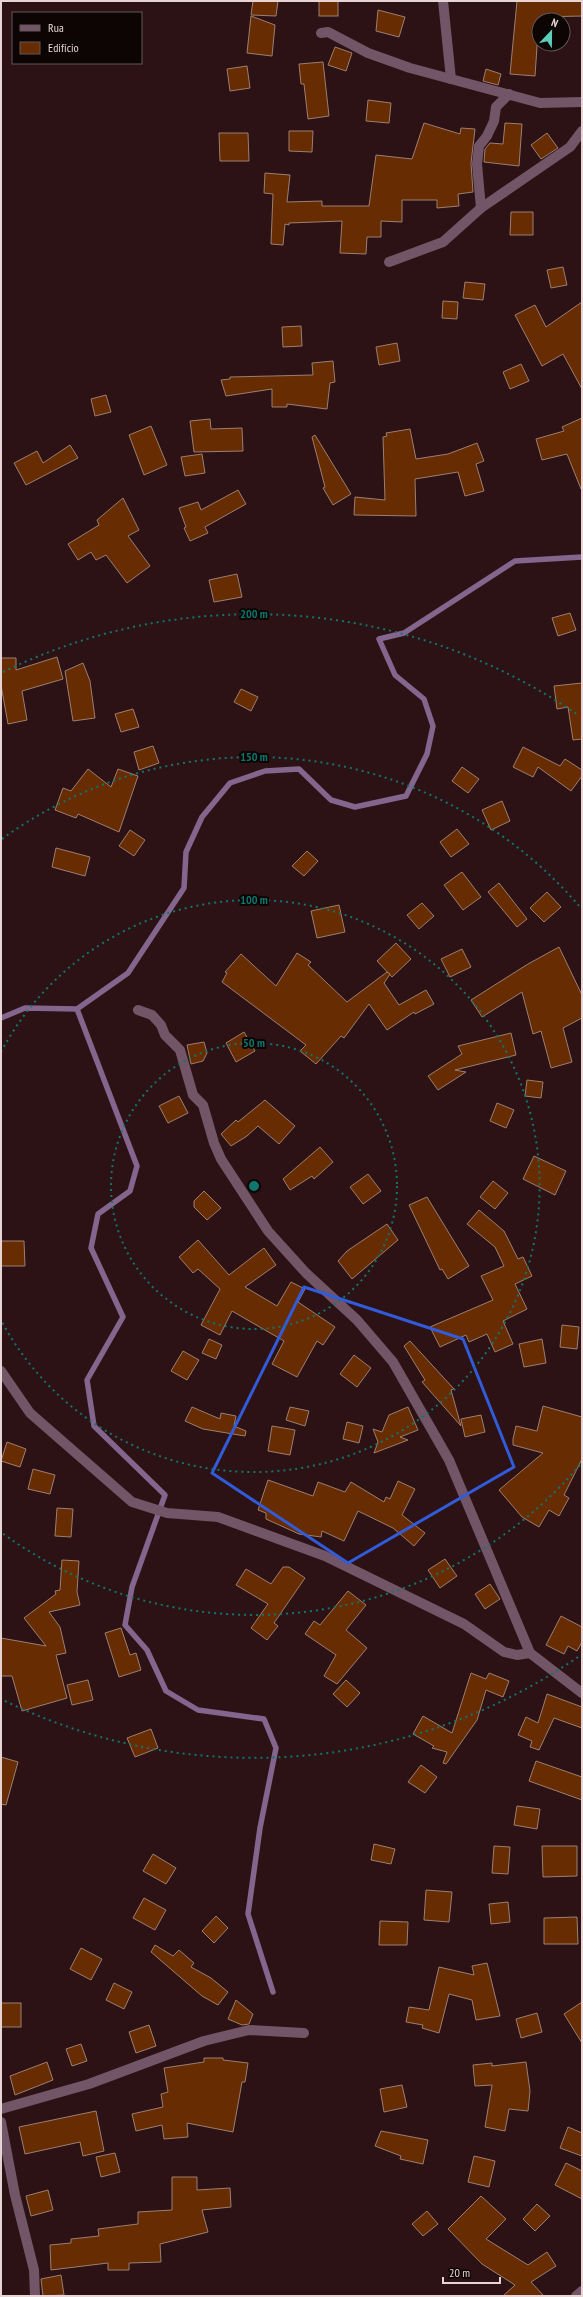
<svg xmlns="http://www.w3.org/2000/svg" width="583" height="2297" font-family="'PT Sans Narrow',sans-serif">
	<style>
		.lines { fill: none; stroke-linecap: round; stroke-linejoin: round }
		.stream { stroke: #83658d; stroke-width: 5.5 }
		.building { fill: #682c02; stroke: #9c7f70 }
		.street { stroke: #725566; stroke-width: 10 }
		.marked { fill: none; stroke: #315bd8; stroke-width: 3; stroke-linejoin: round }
		.ring { fill: none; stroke: #0f766e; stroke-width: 2; stroke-dasharray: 2 4 }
		.centre { fill: #0f766e; stroke: #0d0404; stroke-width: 2 }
		.ring-label { font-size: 12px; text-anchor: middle; font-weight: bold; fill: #0f766e; stroke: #0d0404; stroke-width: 4; stroke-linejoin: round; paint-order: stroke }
	</style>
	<rect width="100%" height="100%" fill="#2c1214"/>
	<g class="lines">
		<g class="stream">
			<polyline points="77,1009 137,1166 130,1191 98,1214 91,1248 123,1317 87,1380 94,1426 165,1495 132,1587 125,1625 147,1650 166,1691 198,1710 264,1719 276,1748 260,1828 248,1914 273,1992"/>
			<polyline points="1,1018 25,1008 77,1009 128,973 184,888 186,852 202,817 230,783 265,771 299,769 331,800 355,807 406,796 427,754 433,726 424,699 395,675 379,639 404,633 515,561 582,557"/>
		</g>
	</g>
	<g class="building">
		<polygon points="253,1 278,1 276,16 251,15"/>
		<rect x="319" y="1" width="19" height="15"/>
		<polygon points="517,1 582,1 582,16 539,17 535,76 510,74"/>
		<polygon points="378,10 405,17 399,37 376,31"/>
		<polygon points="251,16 275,25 272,56 247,53"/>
		<polygon points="335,47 352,53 346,71 328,65"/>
		<polygon points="323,62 329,116 308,119 304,84 301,84 299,64"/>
		<polygon points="247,66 250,88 230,91 227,69"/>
		<polygon points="486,69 501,74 498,85 483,81"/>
		<polygon points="368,100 391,103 389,123 366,121"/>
		<polygon points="424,123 460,134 461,128 475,129 471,163 473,192 458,194 459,206 437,208 437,200 402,200 402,222 381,221 381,237 367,237 366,254 340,253 342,221 289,223 289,225 285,224 283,245 271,244 273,194 264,193 265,173 290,175 287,202 322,201 322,206 369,206 376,155 412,159"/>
		<polygon points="505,123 522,124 519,166 484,162 485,149 490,143 503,144"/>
		<polygon points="289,131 313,131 312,152 289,151"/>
		<polygon points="219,133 248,133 249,161 220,161"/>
		<polygon points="547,133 558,148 541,159 531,145"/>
		<polygon points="511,212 533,212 533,235 510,235"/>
		<polygon points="563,267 567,285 551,288 547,270"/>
		<polygon points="465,282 485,284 483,300 463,298"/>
		<polygon points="443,301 458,302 457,319 442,318"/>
		<polygon points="582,302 582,389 563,354 542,366 515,315 535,305 546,327"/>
		<polygon points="301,326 302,346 283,347 282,327"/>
		<polygon points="397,343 400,361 379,365 376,347"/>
		<polygon points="333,361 335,382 330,383 327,409 287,404 287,407 272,407 272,389 226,396 221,380 230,379 230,377 313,375 312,363"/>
		<polygon points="521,364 529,381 510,389 503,372"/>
		<polygon points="106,395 111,412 95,416 91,399"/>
		<polygon points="582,418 582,489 581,489 567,454 542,460 536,439 564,431 562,427"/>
		<polygon points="210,419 211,429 242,428 243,451 194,452 190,421"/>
		<polygon points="151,426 167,465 144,475 129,435"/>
		<polygon points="410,429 416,459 448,454 477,443 484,461 476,464 484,491 465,496 458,472 415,479 416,516 354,515 355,497 385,500 383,437 387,436 386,433"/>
		<polygon points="315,435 351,494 333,505 323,488 325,487 312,437"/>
		<polygon points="70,445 78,458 26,485 14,463 37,451 43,463"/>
		<polygon points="202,454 205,473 185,476 181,457"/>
		<polygon points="238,490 246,504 205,527 208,533 190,541 184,528 186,527 179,508 198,502 201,510"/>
		<polygon points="123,498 139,530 128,536 150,566 127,583 106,555 96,560 91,552 78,560 68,544 99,525 97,520"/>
		<polygon points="237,574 242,597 214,602 209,580"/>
		<polygon points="570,613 576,630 558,636 552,618"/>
		<polygon points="57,657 63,679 22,691 27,720 8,724 1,685 1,658 16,658 16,670"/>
		<polygon points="83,663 90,681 95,718 73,721 65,671"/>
		<polygon points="582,683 582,739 573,740 568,707 557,709 554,686"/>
		<polygon points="241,689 258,697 251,711 234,702"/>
		<polygon points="133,709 139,727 121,732 115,714"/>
		<polygon points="153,746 159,763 139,770 134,752"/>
		<polygon points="523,747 560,766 565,759 582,770 582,776 571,791 538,767 533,777 513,767"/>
		<polygon points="462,767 479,779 468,793 452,781"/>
		<polygon points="88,769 111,787 118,769 138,776 119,832 78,814 76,818 55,810 63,788 71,791"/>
		<polygon points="502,801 510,821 491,830 482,810"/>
		<polygon points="457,829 469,844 451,857 440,842"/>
		<polygon points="130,830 145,840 134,856 119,846"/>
		<polygon points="56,848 90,857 85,876 52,867"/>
		<polygon points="307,851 318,861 304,876 292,866"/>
		<polygon points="462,872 481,897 463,910 444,885"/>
		<polygon points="499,883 527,919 517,927 488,892"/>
		<polygon points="547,892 561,907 544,922 530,908"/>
		<polygon points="422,903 434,916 419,929 407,915"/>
		<polygon points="339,905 345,932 317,938 311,911"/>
		<polygon points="396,943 411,959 392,977 377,961"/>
		<polygon points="559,947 582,995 582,1018 563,1028 572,1062 551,1068 541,1031 533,1034 522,992 482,1017 471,1000 528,964"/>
		<polygon points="462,949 471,967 450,977 441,959"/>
		<polygon points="297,953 311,962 308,965 347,1002 387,972 390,974 384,983 399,1005 426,990 434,1004 415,1014 414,1012 387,1030 369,1004 344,1038 341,1036 316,1064 300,1051 306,1045 222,982 227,973 225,972 241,954 276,986"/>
		<polygon points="244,1032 255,1051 236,1062 226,1043"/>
		<polygon points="511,1033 516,1055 455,1070 466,1072 438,1090 428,1076 462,1054 458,1046"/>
		<polygon points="204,1042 207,1053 203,1061 191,1064 187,1045"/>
		<polygon points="527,1080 543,1082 541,1098 525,1096"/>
		<polygon points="179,1096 188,1113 168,1123 159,1106"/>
		<polygon points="265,1100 295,1126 279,1144 258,1126 247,1136 231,1146 221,1134 236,1120 238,1122"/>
		<polygon points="497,1103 514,1110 506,1128 490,1121"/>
		<polygon points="320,1147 333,1162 314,1179 312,1176 290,1190 283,1179"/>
		<polygon points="534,1156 566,1171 555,1195 523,1179"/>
		<polygon points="368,1174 381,1191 363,1204 350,1187"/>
		<polygon points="493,1181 508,1193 495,1209 480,1197"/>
		<polygon points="204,1191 221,1208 207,1220 194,1207 194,1201"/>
		<polygon points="427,1197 469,1266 448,1279 442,1269 440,1270 409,1205"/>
		<polygon points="479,1210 504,1231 518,1259 523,1257 532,1276 515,1284 527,1309 503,1321 513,1344 495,1352 487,1334 469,1342 466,1335 440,1347 430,1327 493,1300 481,1276 504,1266 495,1247 467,1224"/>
		<polygon points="387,1224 398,1240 352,1279 338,1261 347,1251"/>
		<polygon points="198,1240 229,1275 264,1248 276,1265 245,1287 277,1306 291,1282 305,1289 298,1302 335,1327 323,1345 317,1341 297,1377 272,1364 284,1341 232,1311 220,1335 201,1325 220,1289 198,1269 193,1273 179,1257"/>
		<polygon points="1,1241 24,1241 25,1266 1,1266"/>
		<polygon points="562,1325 579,1327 577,1349 560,1347"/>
		<polygon points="209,1339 222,1345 216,1359 202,1353"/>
		<polygon points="542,1339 546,1363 524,1367 519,1344"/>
		<polygon points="410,1341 454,1389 451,1390 461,1426 422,1382 425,1380 404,1346"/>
		<polygon points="183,1351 199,1360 187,1380 171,1371"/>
		<polygon points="354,1355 371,1368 357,1387 340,1374"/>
		<polygon points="543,1406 582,1417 582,1459 564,1495 569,1498 559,1516 549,1510 539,1527 522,1517 499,1490 543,1453 513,1445 513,1439 516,1426 537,1431"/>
		<polygon points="192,1407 220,1419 221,1413 236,1416 234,1426 246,1431 245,1436 203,1429 185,1421"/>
		<polygon points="290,1407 309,1411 305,1426 286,1420"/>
		<polygon points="408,1407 418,1430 400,1437 408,1440 374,1453 378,1442 373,1429 382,1432 389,1415"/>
		<polygon points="481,1415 485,1432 465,1437 461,1419"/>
		<polygon points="347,1422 363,1426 359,1443 343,1439"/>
		<polygon points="272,1426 295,1430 290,1455 268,1451"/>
		<polygon points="7,1442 26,1449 20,1467 1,1461"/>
		<polygon points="33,1469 55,1475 50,1494 28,1489"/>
		<polygon points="268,1480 313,1496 318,1482 345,1492 351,1482 384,1502 386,1497 390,1499 398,1481 415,1489 402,1515 425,1533 414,1546 393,1528 358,1511 344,1541 322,1531 321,1537 299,1534 266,1519 266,1513 258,1510"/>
		<polygon points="57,1508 73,1509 71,1537 55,1536"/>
		<polygon points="445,1559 457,1576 440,1588 428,1570"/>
		<polygon points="62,1560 79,1561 77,1592 80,1605 49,1612 60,1627 66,1653 56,1655 67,1698 22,1711 12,1676 1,1676 1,1638 46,1646 24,1618 56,1594 55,1591 60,1590"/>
		<polygon points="283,1567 289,1567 305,1578 274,1623 278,1626 267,1640 251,1628 268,1604 236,1585 246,1569 271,1584"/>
		<polygon points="490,1584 500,1599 485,1609 475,1594"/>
		<polygon points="348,1591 366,1605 346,1630 367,1648 337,1684 324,1676 336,1655 305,1634 314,1621 320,1625"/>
		<polygon points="561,1616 582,1627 582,1642 577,1651 568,1646 564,1654 546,1645"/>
		<polygon points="121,1628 130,1655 136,1653 141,1670 119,1677 105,1633"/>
		<polygon points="471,1673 486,1679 489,1673 509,1681 503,1697 486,1690 477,1720 446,1764 443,1763 447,1752 432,1748 434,1746 413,1734 423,1716 452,1733"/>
		<polygon points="88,1680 93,1700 72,1705 67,1685"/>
		<polygon points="346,1680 360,1693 347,1707 333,1694"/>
		<polygon points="547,1694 582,1707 582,1728 554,1718 539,1750 530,1747 532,1741 518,1735 526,1717 538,1723"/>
		<polygon points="151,1729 158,1748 135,1757 127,1738"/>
		<polygon points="1,1757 18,1762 6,1805 1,1804"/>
		<polygon points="536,1761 582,1777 582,1800 529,1781"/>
		<polygon points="421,1765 437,1777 425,1793 408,1782"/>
		<polygon points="517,1806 540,1809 537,1829 514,1825"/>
		<polygon points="374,1844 395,1849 391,1864 371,1860"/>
		<polygon points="494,1846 510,1847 508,1874 492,1873"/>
		<polygon points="542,1846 577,1846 577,1876 543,1877"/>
		<polygon points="153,1854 176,1868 166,1884 143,1871"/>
		<polygon points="426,1890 452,1892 449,1922 424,1920"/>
		<polygon points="144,1898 166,1910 155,1930 133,1918"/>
		<polygon points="508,1902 510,1922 491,1924 489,1904"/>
		<polygon points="216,1916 228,1928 214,1943 202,1931"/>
		<polygon points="577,1917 578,1944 544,1944 544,1918"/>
		<polygon points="380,1921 408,1922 407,1945 379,1945"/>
		<polygon points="155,1945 173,1956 179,1950 194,1963 191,1967 211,1978 228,1992 218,2005 202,1996 151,1952"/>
		<polygon points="81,1948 102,1959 91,1980 70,1969"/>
		<polygon points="487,1963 500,2016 476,2020 472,2000 449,1994 439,2033 422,2028 423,2025 406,2022 409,2007 429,2010 439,1967 474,1975 472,1966"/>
		<polygon points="114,1983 132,1992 124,2009 106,2000"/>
		<polygon points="236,2000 253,2014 249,2024 242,2025 228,2019"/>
		<polygon points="582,2002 582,2043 564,2014"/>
		<rect x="1" y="2003" width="20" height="24"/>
		<polygon points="537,2013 542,2032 521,2038 516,2019"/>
		<polygon points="149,2025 156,2046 136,2053 129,2032"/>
		<polygon points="81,2044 87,2061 72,2066 66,2049"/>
		<polygon points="204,2058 223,2058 223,2060 248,2063 245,2082 242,2082 233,2132 187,2123 188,2137 164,2139 162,2125 136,2131 132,2114 163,2107 161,2094 168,2092 164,2068 204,2062"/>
		<polygon points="47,2062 53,2080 15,2095 10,2076"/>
		<polygon points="526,2062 530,2091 528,2111 509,2109 505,2131 485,2127 492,2085 475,2086 473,2065 492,2063 492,2066"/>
		<polygon points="402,2085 407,2107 384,2112 380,2089"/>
		<polygon points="96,2111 104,2151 83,2156 80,2142 25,2154 19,2127"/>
		<polygon points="568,2127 582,2133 582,2156 560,2148"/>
		<polygon points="381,2131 428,2140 423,2164 400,2159 401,2156 375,2146"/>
		<polygon points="115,2153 120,2172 101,2177 96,2157"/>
		<polygon points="474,2156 495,2161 489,2187 468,2182"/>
		<polygon points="566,2163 582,2171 582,2199 555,2185"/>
		<polygon points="172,2177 197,2177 197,2190 230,2188 231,2207 202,2210 208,2232 160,2244 161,2262 129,2263 129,2270 108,2270 108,2263 51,2270 50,2245 71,2243 71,2239 99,2236 98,2229 138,2224 138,2212 172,2210"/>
		<polygon points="48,2190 53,2210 31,2216 26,2196"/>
		<polygon points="481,2196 506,2219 486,2239 528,2265 547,2252 556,2266 531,2282 544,2296 503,2296 515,2285 482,2264 448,2229"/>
		<polygon points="537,2204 550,2216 535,2231 523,2219"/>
		<polygon points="427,2211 438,2224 423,2236 412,2224"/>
		<polygon points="61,2275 64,2295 43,2296 41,2279"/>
	</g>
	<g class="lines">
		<g class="street">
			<polyline points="443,1 451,79"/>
			<polyline points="321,33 328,32 368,53 410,68 540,103 582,102"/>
			<polyline points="481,208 477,164 479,146 487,136 494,121 496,107 509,94"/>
			<polyline points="389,262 443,242 481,208 570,147 582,131"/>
			<polyline points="138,1010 152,1015 161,1025 165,1035 180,1050 193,1095 203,1105 214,1143 221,1159 268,1231 306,1273 357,1320 393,1362 449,1460 530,1653 582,1693"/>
			<polyline points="1,1371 30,1413 132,1502 167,1513 218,1517 325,1556 464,1624 504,1652 517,1655 530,1653"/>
			<polyline points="1,2109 89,2084 204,2041 249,2030 304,2033"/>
			<polyline points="1,2122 15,2195 34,2270 35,2296"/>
			<polyline points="576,2296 582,2291"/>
		</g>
	</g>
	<path class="marked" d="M304,1287L463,1339L514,1467L348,1563L212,1473Z"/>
	<g class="ring">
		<circle cx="254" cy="1186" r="143"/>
		<path d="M1 1052A286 286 0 1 1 1 1320"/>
		<path d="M580 1465A429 429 0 0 1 2 1533M2 839A429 429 0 0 1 580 907"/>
		<path d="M578 1657A572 572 0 0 1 3 1700M3 672A572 572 0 0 1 578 715"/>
	</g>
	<circle cx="254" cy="1186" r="6" class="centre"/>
	<g class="ring-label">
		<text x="254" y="618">200 m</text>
		<text x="254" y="761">150 m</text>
		<text x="254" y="904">100 m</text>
		<text x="254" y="1047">50 m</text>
	</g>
	<rect width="583" height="2297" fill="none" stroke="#e7d4d4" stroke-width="4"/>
	<rect x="12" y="12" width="130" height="52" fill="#0d0404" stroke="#645757"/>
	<rect x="20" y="25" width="20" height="6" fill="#725566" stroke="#645757"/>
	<text x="48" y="32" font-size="12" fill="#e7d4d4">Rua</text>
	<rect x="20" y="42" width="20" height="12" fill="#682c02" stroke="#645757"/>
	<text x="48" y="52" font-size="12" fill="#e7d4d4">Edifício</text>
	<g transform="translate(551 32) rotate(22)"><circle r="19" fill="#0d0404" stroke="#645757"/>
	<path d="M0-3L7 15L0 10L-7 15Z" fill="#5dceb9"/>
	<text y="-6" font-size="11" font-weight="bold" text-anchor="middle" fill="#e7d4d4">N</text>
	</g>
	<path d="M443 2277v6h57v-6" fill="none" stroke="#e7d4d4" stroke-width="2"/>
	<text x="449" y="2277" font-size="12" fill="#e7d4d4" stroke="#0d0404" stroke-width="3" paint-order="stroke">20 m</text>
</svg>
